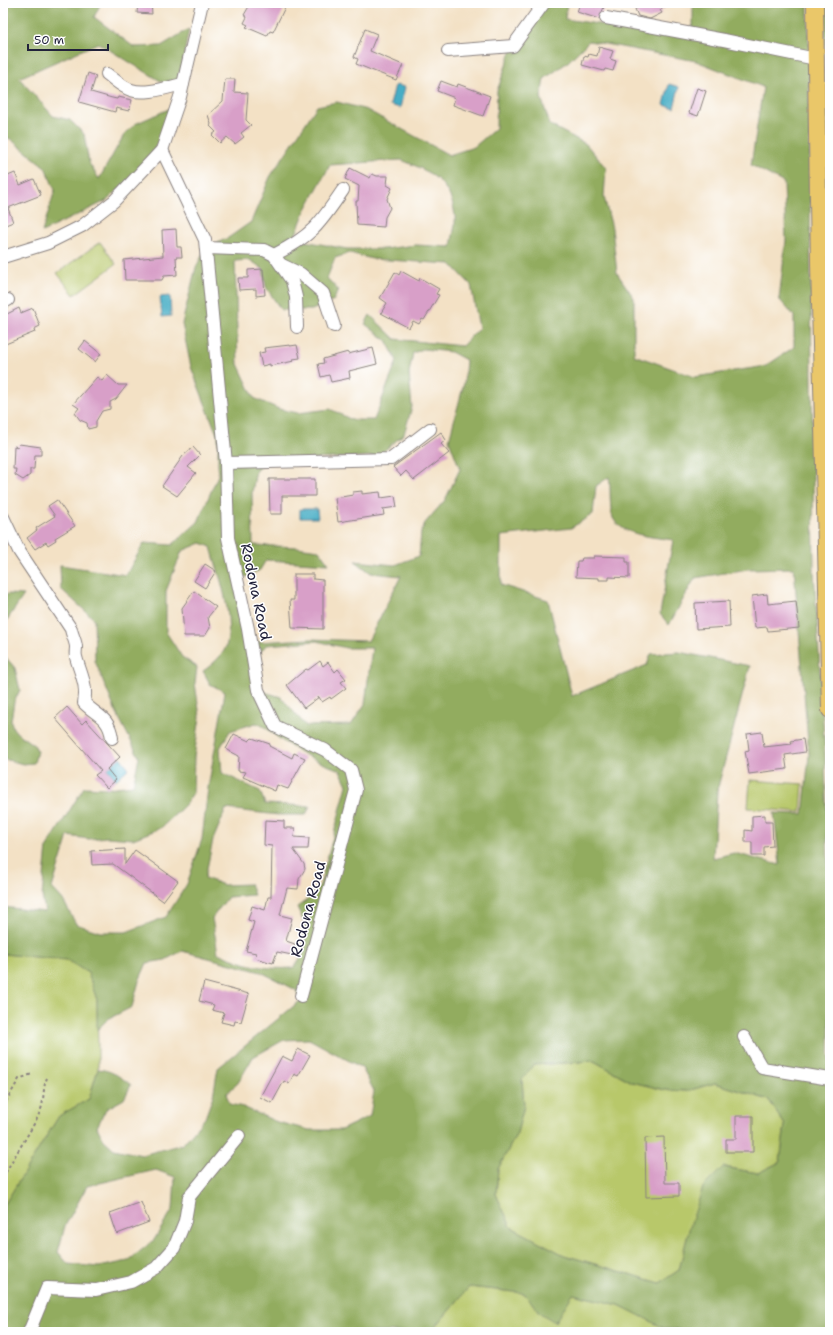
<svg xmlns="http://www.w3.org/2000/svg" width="833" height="1335" font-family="'Shantell Sans',sans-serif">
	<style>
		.green { fill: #b8c86b; stroke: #6d7553 }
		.forest { fill: #92ac5f; stroke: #5a674d; fill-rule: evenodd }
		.water { fill: #46adc5; stroke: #346880 }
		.building { fill: #d89fc8 }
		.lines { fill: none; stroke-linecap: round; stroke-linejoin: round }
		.minor-casing { stroke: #8a8280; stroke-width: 14 }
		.major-casing { stroke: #8a8280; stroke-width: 18 }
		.path { stroke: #8a8280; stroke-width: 2; stroke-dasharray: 3 3; stroke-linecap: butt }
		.minor { stroke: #fff; stroke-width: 12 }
		.major { stroke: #eac769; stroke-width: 16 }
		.labels { text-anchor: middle; stroke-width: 3; stroke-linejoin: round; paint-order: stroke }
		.street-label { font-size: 15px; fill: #22223b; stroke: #fff }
	</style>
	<rect width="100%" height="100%" fill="#fff"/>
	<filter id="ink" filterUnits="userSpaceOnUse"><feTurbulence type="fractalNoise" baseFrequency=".025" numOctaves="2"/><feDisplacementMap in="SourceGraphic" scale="8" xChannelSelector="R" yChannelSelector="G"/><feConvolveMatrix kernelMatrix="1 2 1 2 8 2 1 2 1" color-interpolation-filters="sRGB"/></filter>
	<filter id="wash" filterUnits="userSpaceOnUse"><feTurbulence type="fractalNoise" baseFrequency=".012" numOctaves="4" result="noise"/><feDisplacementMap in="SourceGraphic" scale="16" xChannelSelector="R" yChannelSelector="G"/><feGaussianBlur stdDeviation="0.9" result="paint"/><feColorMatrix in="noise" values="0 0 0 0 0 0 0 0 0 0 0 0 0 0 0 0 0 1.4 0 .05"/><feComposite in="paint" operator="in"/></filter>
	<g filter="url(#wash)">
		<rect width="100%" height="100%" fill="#f3e1c5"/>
		<g class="green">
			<polygon points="100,242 116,264 74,295 57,273"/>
			<polygon points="750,780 803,784 801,812 748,808"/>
			<polygon points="3,954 67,960 88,973 97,1000 98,1045 98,1069 89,1099 59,1116 3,1207"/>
			<polygon points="594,1061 632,1082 665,1090 687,1091 715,1083 769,1100 785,1125 780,1162 758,1173 723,1167 689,1230 679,1270 660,1283 564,1255 511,1227 496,1194 498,1169 517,1133 524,1106 522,1079 533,1065"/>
			<polygon points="469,1287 524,1293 540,1313 573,1294 619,1305 666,1328 698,1329 711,1332 431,1332"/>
		</g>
		<g class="forest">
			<polygon points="3,3 101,3 94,17 134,47 161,46 189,29 177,91 98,43 19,78 53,116 70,120 84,134 89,163 99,179 124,135 135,124 171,108 163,136 141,170 106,201 42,232 55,190 45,167 9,138 3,139"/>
			<path d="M544,3H567L565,19L684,37L693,25V3H808L814,571L825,754L829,900L830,1332H711L698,1329H666L619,1305L573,1294L555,1322L540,1313L524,1293L469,1287L431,1332H3V1207L59,1116L89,1099L98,1069C111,1070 121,1077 131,1085L124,1099L106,1109L97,1127L103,1139L114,1149L142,1155L183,1144L205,1118L213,1096L218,1068L300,1001L296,990L261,972L182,951L165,960L147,963L139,981L132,1007L108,1019L97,1030V1000L88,973L67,960L3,954V907L45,912L42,896L47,847L84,787L107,788L133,785L139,757L115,710L95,661L94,619L61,589L60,565L126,575L144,543L172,545L198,522L218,475V437L191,367L182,324L196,267L206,248L228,238L251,222L270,177L317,106L337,102L367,110L449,155L474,147L496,128L497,91L513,46ZM589,41L696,61L763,87L751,165L784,183L786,240L779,299L794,316V347L766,366L695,377L634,355V298L617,273L612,228L604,197L606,168L586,144L550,125L541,97L544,79L568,62ZM401,160C430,171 451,182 455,216C456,226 452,238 451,247L416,245L384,249H347L294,239L305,211L330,165ZM350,253L372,259L451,264L471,285L479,328L462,346L395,339L370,315L365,324L386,340L397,361L374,420H352L330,409L298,413L279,409L254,398L238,364L235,261L250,260L263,269L266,287L281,310H312L334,300L338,290L327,278L335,258ZM423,349L451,352L466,360L464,383L449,440L460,469L445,500L425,523L421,532L419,556L395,565L355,561L371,573L401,576L368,641L310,639L258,642L248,629L237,581L260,570L266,560L329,564L319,550L297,547L253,545L252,493L256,470L268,461L378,456L404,434L412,407L409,373L413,353ZM609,477C611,488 609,508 613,518C622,536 655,537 673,540L660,614L669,625L695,578L748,569L794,568L809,755L803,814L774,813L780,865L734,853L713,858L717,791L750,666L679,652L651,654L647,665L572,696L548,600L501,585V536L571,528L593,514L596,486ZM201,543L211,547C219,576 233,612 227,643C225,654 212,665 203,671L210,684L225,692L208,788L202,839L187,884L166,917L126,932H100L76,924L63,900L52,888L68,836L89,839L107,837L133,839L161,828L185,805L193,793L194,757L200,717L195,683L197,667L182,657L166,632V591L182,551ZM317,641L346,648H372L365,704L351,725L306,726L281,697L258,690L254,660L266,645ZM256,723C268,727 273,735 284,742C302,754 320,763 340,770L347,785L320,885L307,900L297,907L305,925L304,953L293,968C264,970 245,965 218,953L212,918L228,897L254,895L250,884L224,885L205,878L213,840L226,809L278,815H306L310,806L265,804L260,791L222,773L220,748L230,731ZM309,1039L362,1068L374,1091L370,1116L341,1130H309L277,1122L243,1107L230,1104L226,1094L238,1083L253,1057L284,1040ZM594,1061L632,1082L665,1090L687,1091L715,1083L769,1100L785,1125L780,1162L758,1173L723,1167L703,1187L689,1230L679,1270L660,1283L564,1255L511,1227L496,1194L498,1169L517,1133L524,1106L522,1080L533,1065ZM156,1170L175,1177L173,1209L154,1240L128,1261L99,1267L68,1264L58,1252L65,1226L87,1186Z"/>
			<polygon points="825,3 830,3 830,440 826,299"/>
			<polygon points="8,594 24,595 3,626 3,597"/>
			<polygon points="3,654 15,668 20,690 14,702 11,721 13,728 17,733 35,746 37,751 34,763 23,764 4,759 3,761"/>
		</g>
		<g class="water">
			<polygon points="669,84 679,87 674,108 664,105"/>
			<polygon points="395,85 405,87 400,108 390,105"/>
			<polygon points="170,296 171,316 162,317 160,297"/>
			<polygon points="300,509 317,509 318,518 300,518"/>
			<polygon points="120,757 129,768 116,780 107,769"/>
		</g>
		<g id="blocks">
			<g class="building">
				<polygon points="138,3 151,3 152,14 137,13"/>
				<polygon points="251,3 287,3 273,32 270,31 267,36 246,27 248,25 244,23 247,17 244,15"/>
				<polygon points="580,3 589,3 604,7 599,19 577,12"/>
				<polygon points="649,3 676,3 660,10 662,13 650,19 638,16 635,9"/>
				<polygon points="365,29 377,34 370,51 403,65 396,80 356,64 358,59 354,57"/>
				<polygon points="599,47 613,51 610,59 616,61 613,71 605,69 604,71 582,65 584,56 588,57 589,54 597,56"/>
				<polygon points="88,73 96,76 91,92 112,98 117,99 118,97 132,100 129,111 116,108 115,112 79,102"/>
				<polygon points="225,79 235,79 234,92 248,93 246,120 251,125 241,133 244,137 235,144 227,137 220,143 212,135 216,132 210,126 211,124 208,115 223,101"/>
				<polygon points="441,81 457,87 458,84 490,96 483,116 453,105 455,98 437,91"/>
				<polygon points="697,88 706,91 698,116 689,113"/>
				<polygon points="350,168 370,178 372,174 377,176 388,176 387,185 392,188 387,199 390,208 385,217 384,227 357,225 356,201 358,201 359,186 345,179"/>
				<polygon points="15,173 20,185 34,179 41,195 8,208 13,222 3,226 3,189 7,187 3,178"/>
				<polygon points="176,229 177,247 181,247 182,257 176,257 177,275 164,276 162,280 125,280 124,260 163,256 162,230"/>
				<polygon points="263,269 265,295 256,296 256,289 239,290 238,278 248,278 248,270"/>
				<polygon points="401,271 419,281 420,278 439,289 436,294 439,295 424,320 422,319 419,324 413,321 409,328 381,313 387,303 380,298 395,272 399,275"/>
				<polygon points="19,308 21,313 33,308 40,326 34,329 35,332 3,345 3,316"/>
				<polygon points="85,341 101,354 95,362 79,349"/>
				<polygon points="290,345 290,346 297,345 300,358 293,359 294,361 270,366 270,364 262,366 259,353 265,352 264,348"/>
				<polygon points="373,348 377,364 349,371 350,378 341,380 331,382 329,375 321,377 318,364 324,363 323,359 348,352 348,354"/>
				<polygon points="107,375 118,385 127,385 116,399 110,402 110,409 102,411 96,421 96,427 88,429 87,423 80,420 75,413 79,408 73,404 97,377 102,381"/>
				<polygon points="441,432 446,440 441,444 449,453 414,480 406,471 401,476 393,467"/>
				<polygon points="19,444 41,447 41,455 35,455 34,469 30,469 30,475 23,480 15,475 16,469 13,469 14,446 18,447"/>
				<polygon points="193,447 200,455 188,467 196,473 177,496 162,486 183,456"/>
				<polygon points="269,479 315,479 315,496 282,496 282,514 270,514"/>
				<polygon points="362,491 362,494 380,492 381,498 395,496 397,507 383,509 384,515 338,522 335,498 353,495 353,492"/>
				<polygon points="57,500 75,526 55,538 56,540 48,545 46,542 35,549 27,538 37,530 36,528 55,516 48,506"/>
				<polygon points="594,556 626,557 626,562 629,562 629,578 609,577 609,580 599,580 599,578 576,577 577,561 581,561 582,558 594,558"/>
				<polygon points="205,564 216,571 205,588 194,581"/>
				<polygon points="294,574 313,574 313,579 323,580 323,629 292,628 290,600 294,600"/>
				<polygon points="194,591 216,607 208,617 210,628 205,636 184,636 182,608"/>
				<polygon points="767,594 768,604 796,601 799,628 768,631 767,627 755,628 752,596"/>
				<polygon points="729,601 730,627 696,629 695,603"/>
				<polygon points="320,661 323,666 328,662 335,672 338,669 346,679 341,682 346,688 331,699 330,697 322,702 319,697 304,708 287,685 306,669 308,670"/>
				<polygon points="67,707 82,724 86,720 120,757 107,769 116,780 107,788 95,775 101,771 55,718"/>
				<polygon points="762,732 764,747 792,744 791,741 803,739 805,752 785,755 787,769 749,774 745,751 749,750 747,734"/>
				<polygon points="234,734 249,741 252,738 270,744 269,746 292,758 294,753 305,758 288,789 277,785 275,791 243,777 246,772 238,771 239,756 226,749"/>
				<polygon points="765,815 765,822 772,822 773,846 764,847 764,856 752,856 752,842 745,842 745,830 752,831 752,816"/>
				<polygon points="265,820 284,821 284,828 295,828 294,837 309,838 308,849 293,849 304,864 305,869 299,879 298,889 287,888 280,915 292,918 286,941 295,944 292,955 277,952 273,963 255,958 256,953 246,951 254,922 248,920 252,906 265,910 268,897 271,897 272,846 264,845"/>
				<polygon points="125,849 125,864 135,850 178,881 163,901 113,864 92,865 91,851"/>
				<polygon points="204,982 249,994 241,1022 235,1021 234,1025 221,1022 224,1013 212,1010 214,1005 199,1001"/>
				<polygon points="298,1049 310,1055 298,1076 294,1074 289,1084 284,1081 272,1103 260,1097 282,1056 292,1061"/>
				<polygon points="736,1116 753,1116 753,1152 726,1152 726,1139 736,1139"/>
				<polygon points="664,1137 665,1183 679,1183 679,1196 646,1197 645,1138"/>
				<polygon points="141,1202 149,1222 117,1234 110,1213"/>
			</g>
		</g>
	</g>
	<g filter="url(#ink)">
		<use href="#blocks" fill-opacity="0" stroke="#8a8280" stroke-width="1"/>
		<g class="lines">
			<g class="minor-casing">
				<g id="minor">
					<polyline points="606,18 724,40 816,59"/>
					<polyline points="448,51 513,46 544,3"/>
					<path d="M107,74C115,80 122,87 131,90C146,95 168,87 183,84"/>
					<polyline points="162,150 205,240 226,463 228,538 248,629 258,690 275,726 325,750 351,770 356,790 301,996"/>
					<polyline points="206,248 264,250 274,255 292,281 296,297 297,327"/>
					<path d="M274,255C312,236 320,224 343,190"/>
					<polyline points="3,257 48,243 82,226 114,201 162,150 180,97 202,3"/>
					<polyline points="282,265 301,274 323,293 334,326"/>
					<polyline points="3,302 8,300"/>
					<polyline points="226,463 391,459 430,429"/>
					<path d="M3,517L19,551L71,629C72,635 76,642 76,647C76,651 75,653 76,657C80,673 88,685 84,703C97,716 109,717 112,738"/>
					<polyline points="744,1037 762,1068 830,1079"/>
					<polyline points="29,1332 47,1288 96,1290 131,1282 156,1268 174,1248 185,1221 189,1197 239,1136"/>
				</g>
			</g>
			<g class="major-casing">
				<polyline id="major" points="815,3 819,263 830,710"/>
			</g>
			<g class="path">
				<polyline points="3,1107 19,1079 32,1074"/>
				<path d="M3,1178C14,1155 30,1134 40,1112C45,1100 42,1089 47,1078"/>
			</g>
			<use href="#minor" class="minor"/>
			<use href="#major" class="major"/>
		</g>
	</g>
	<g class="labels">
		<g class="street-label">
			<text transform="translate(256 592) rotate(78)" y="5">Rodona Road</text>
			<text transform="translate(308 909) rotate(-75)" y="5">Rodona Road</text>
		</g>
	</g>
	<rect width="833" height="1335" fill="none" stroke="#fff" stroke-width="16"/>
	<path d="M28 44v6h80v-6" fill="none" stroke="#22223b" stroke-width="2"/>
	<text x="34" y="44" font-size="12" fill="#22223b" stroke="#ffffff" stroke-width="3" paint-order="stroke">50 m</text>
</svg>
